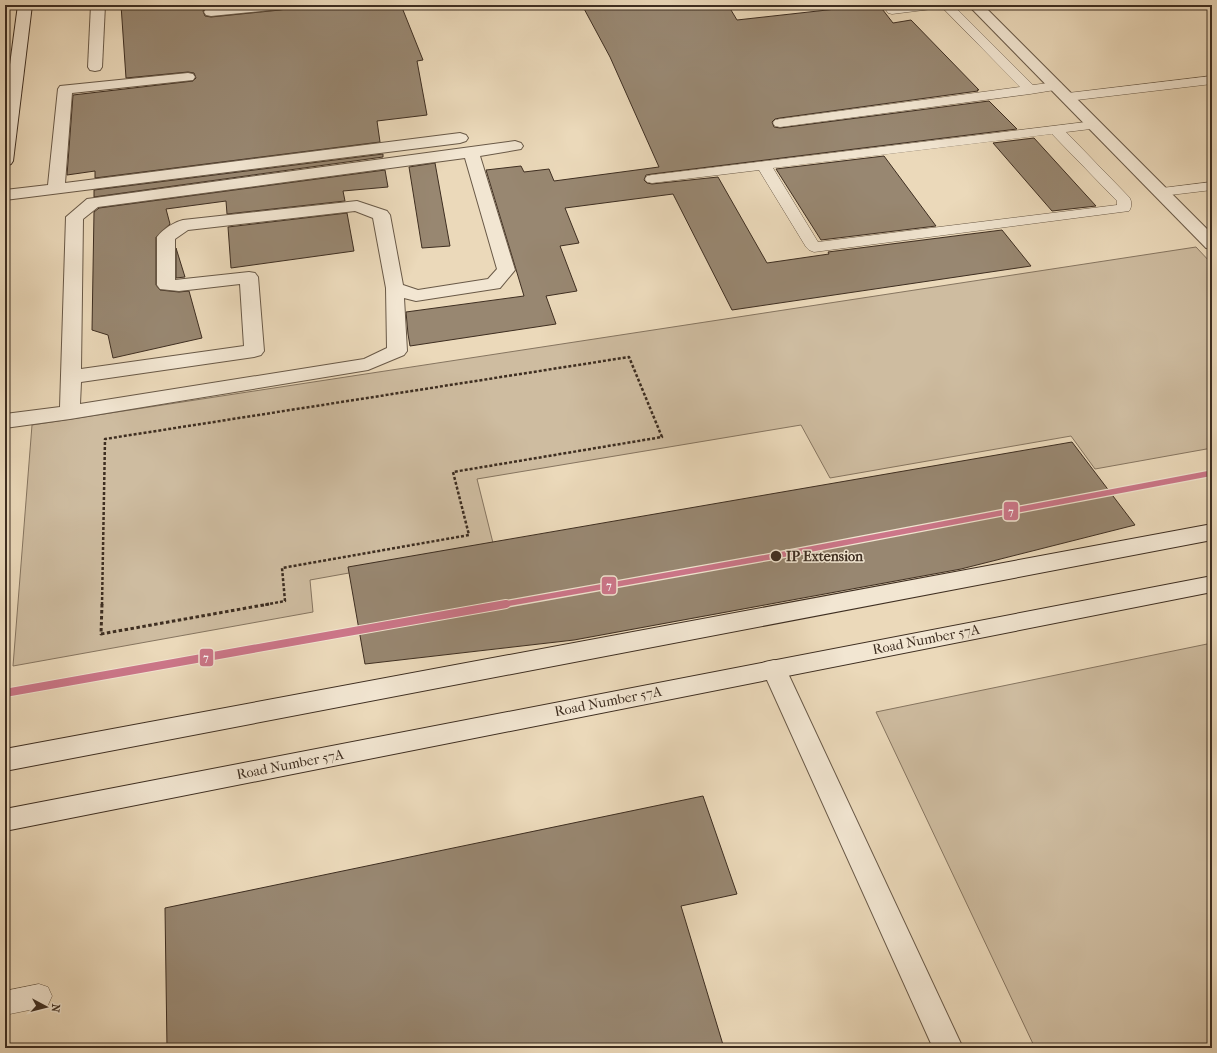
<svg xmlns="http://www.w3.org/2000/svg" width="1217" height="1053" font-family="'IM FELL French Canon',serif">
	<style>
		.green { fill: #cebca0; stroke: #867560 }
		.building { fill: #988771; stroke: #3e2e21 }
		.lines { fill: none; stroke-linecap: round; stroke-linejoin: round }
		.lane-casing { stroke: #695947; stroke-width: 1 }
		.street-casing { stroke: #695947; stroke-width: 2 }
		.secondary-casing { stroke: #3e2e21; stroke-width: 2 }
		.path-far1 { stroke: #3e2e21; stroke-width: 2.5; stroke-dasharray: 3 2; stroke-linecap: butt }
		.path { stroke: #3e2e21; stroke-width: 3; stroke-dasharray: 3.5 2.5; stroke-linecap: butt }
		.lane { fill: #f2e6d2; fill-rule: evenodd }
		.street { fill: #f2e6d2; fill-rule: evenodd }
		.secondary { fill: #f2e6d2; fill-rule: evenodd }
		.metro-1-far1-casing { stroke: #f2e6d2; stroke-width: 8 }
		.metro-1-casing { stroke: #f2e6d2; stroke-width: 10 }
		.metro-1-far1 { stroke: #cc7689; stroke-width: 5.5 }
		.metro-1 { stroke: #cc7689; stroke-width: 8 }
		.stop-dot { fill: #3e2e21; stroke: #f2e6d2; stroke-width: 1.5 }
		.labels { text-anchor: middle; stroke-width: 3; stroke-linejoin: round; paint-order: stroke }
		.stop-label { font-size: 14px; font-weight: bold; fill: #3e2e21; stroke: #f2e6d2; text-anchor: start }
		.street-label { font-size: 14px; fill: #3e2e21; stroke: #f2e6d2 }
		.line-badge { stroke: #f2e6d2; stroke-width: 1.5 }
		.badge-label { font-size: 11px; text-anchor: middle; font-weight: bold; fill: #fff }
	</style>
	<rect width="100%" height="100%" fill="#ebd9ba"/>
	<filter id="stains"><feTurbulence type="fractalNoise" baseFrequency=".005" numOctaves="4"/><feColorMatrix values="0 0 0 0 .2 0 0 0 0 .09 0 0 0 0 .02 0 0 0 .5 -.17"/></filter>
	<radialGradient id="worn" r=".72"><stop offset=".6" stop-color="#630" stop-opacity="0"/><stop offset="1" stop-color="#630" stop-opacity=".3"/></radialGradient>
	<g class="green">
		<polygon points="1196,247 1212,264 1212,448 1095,469 1071,436 830,478 801,425 477,479 494,547 310,580 313,612 13,666 32,425"/>
		<polygon points="1212,643 1212,1048 1035,1048 876,712"/>
	</g>
	<g class="building">
		<polygon points="121,5 227,5 205,8 203,11 205,16 211,17 280,10 286,9 288,5 401,5 423,60 417,61 427,115 377,121 380,142 95,178 95,171 67,175 73,95 193,81 196,78 194,73 188,72 126,78"/>
		<polygon points="582,5 728,5 737,20 836,9 834,5 879,5 893,23 911,20 979,90 977,90 978,91 780,118 775,119 772,122 774,127 780,128 989,101 1017,129 652,174 646,175 644,180 647,183 652,184 718,177 767,263 829,254 828,252 1002,230 1031,266 732,310 673,194 565,208 579,243 560,246 577,291 546,296 556,324 410,346 408,334 406,312 524,296 486,170 521,166 524,172 549,169 554,181 659,167 610,57"/>
		<polygon points="1034,138 1096,206 1052,211 993,143"/>
		<polygon points="383,154 383,157 94,197 94,190"/>
		<polygon points="884,156 936,226 821,240 776,169"/>
		<polygon points="435,163 450,246 422,248 409,167"/>
		<polygon points="385,170 388,187 343,191 345,201 227,214 226,201 166,209 170,224 156,237 156,285 160,290 179,292 189,291 202,338 113,358 108,335 92,330 94,212 99,208"/>
		<polygon points="347,213 354,251 231,268 228,227"/>
		<polygon points="176,248 185,277 176,278"/>
		<polygon points="1072,442 1135,525 961,569 574,640 365,664 348,567"/>
		<polygon points="703,796 737,894 681,906 724,1048 167,1048 165,908"/>
	</g>
	<g class="lines">
		<g class="lane-casing">
			<g id="lane">
				<polygon points="904,5 938,5 936,7 932,9 892,14 888,13 886,10 888,7"/>
				<polygon points="940,5 953,5 1033,85 1056,82 1061,83 1062,86 1061,89 1030,94 780,127 775,126 773,123 775,120 780,119 1020,87"/>
				<polygon points="1212,76 1212,84 1068,101 1063,100 1061,97 1063,94 1068,93"/>
				<path d="M1094,121L1099,122L1101,125L1099,128L1066,132L1129,197C1132,201 1132,207 1129,211L814,252L809,250L806,247L759,170L652,183L647,182L645,179L647,176L652,175ZM1052,134L1117,201V205L818,242L773,168Z"/>
				<polygon points="1212,182 1212,190 1162,196 1157,195 1155,192 1157,189 1162,188"/>
				<polygon points="39,984 48,987 52,996 48,1005 39,1008 5,1015 5,991"/>
			</g>
		</g>
		<g class="street-casing">
			<g id="street">
				<polygon points="91,5 105,5 102,67 100,70 95,71 90,70 88,67"/>
				<polygon points="239,5 287,5 285,8 280,9 211,16 206,15 204,12 206,9"/>
				<polygon points="968,5 983,5 1212,234 1212,249 1206,248"/>
				<polygon points="188,73 193,74 195,77 193,80 72,93 65,183 460,133 466,135 468,138 466,141 460,143 5,200 5,190 48,185 58,89 60,86"/>
				<path d="M515,141L521,143L523,146L521,149L480,156L515,270L500,288L416,301L404,298L407,351L404,355L368,370L70,419L5,428V414L60,407L66,217L87,199ZM465,158L497,269L488,279L418,290L403,285L390,215L387,211L357,201L183,220C174,222 163,229 157,237V285L160,289L179,291L240,284L244,346L81,369L83,219L98,207ZM355,211L373,218L386,288L387,348L364,359L80,404L81,382L254,357L261,355L264,351L258,277L255,273L249,272L175,280V239L188,230Z"/>
				<polygon points="774,660 783,662 786,669 963,1048 933,1048 762,669 765,662"/>
			</g>
		</g>
		<g class="secondary-casing">
			<g id="secondary">
				<polygon points="18,5 32,5 13,161 11,164 5,166 5,102"/>
				<polygon points="1212,524 1212,540 5,771 5,749"/>
				<polygon points="1212,576 1212,592 5,831 5,809"/>
			</g>
		</g>
		<polyline class="path-far1" points="102,605 105,439 629,357 662,437 453,472 469,535 282,568 285,601 264,605"/>
		<polyline class="path" points="102,604 101,634 269,604"/>
		<use href="#lane" class="lane"/>
		<use href="#street" class="street"/>
		<use href="#secondary" class="secondary"/>
		<g class="metro-1-far1-casing">
			<polyline id="metro-1-far1" points="500,605 769,557 1212,473"/>
		</g>
		<g class="metro-1-casing">
			<polyline id="metro-1" points="5,693 506,604"/>
		</g>
		<use href="#metro-1-far1" class="metro-1-far1"/>
		<use href="#metro-1" class="metro-1"/>
	</g>
	<circle class="stop-dot" cx="776" cy="556" r="6"/>
	<g class="labels">
		<g class="stop-label">
			<text x="786" y="561">IP Extension</text>
		</g>
		<g class="street-label">
			<text transform="translate(926 639) rotate(-11)" y="5">Road Number 57A</text>
			<text transform="translate(608 701) rotate(-11)" y="5">Road Number 57A</text>
			<text transform="translate(290 764) rotate(-11)" y="5">Road Number 57A</text>
		</g>
	</g>
	<g class="line-badge">
		<rect x="1003" y="501" width="16" height="20" rx="4" fill="#cc7689"/>
		<rect x="601" y="576" width="16" height="19" rx="4" fill="#cc7689"/>
		<rect x="199" y="648" width="15" height="19" rx="4" fill="#cc7689"/>
	</g>
	<g class="badge-label">
		<text x="1011" y="515">7</text>
		<text x="609" y="589">7</text>
		<text x="206" y="661">7</text>
	</g>
	<rect width="1217" height="1053" fill="none" stroke="#ebd9ba" stroke-width="20"/>
	<rect x="6" y="6" width="1205" height="1041" fill="none" stroke="#3e2e21" stroke-width="2"/>
	<rect x="10" y="10" width="1197" height="1033" fill="none" stroke="#3e2e21"/>
	<g transform="translate(46 1007) rotate(97)" stroke="#f2e6d2" stroke-width="3" paint-order="stroke">
	<path d="M0-3L7 15L0 10L-7 15Z" fill="#3e2e21"/>
	<text y="-6" font-size="11" font-weight="bold" text-anchor="middle" fill="#3e2e21">N</text>
	</g>
	<rect width="100%" height="100%" filter="url(#stains)"/>
	<rect width="100%" height="100%" fill="url(#worn)"/>
</svg>
